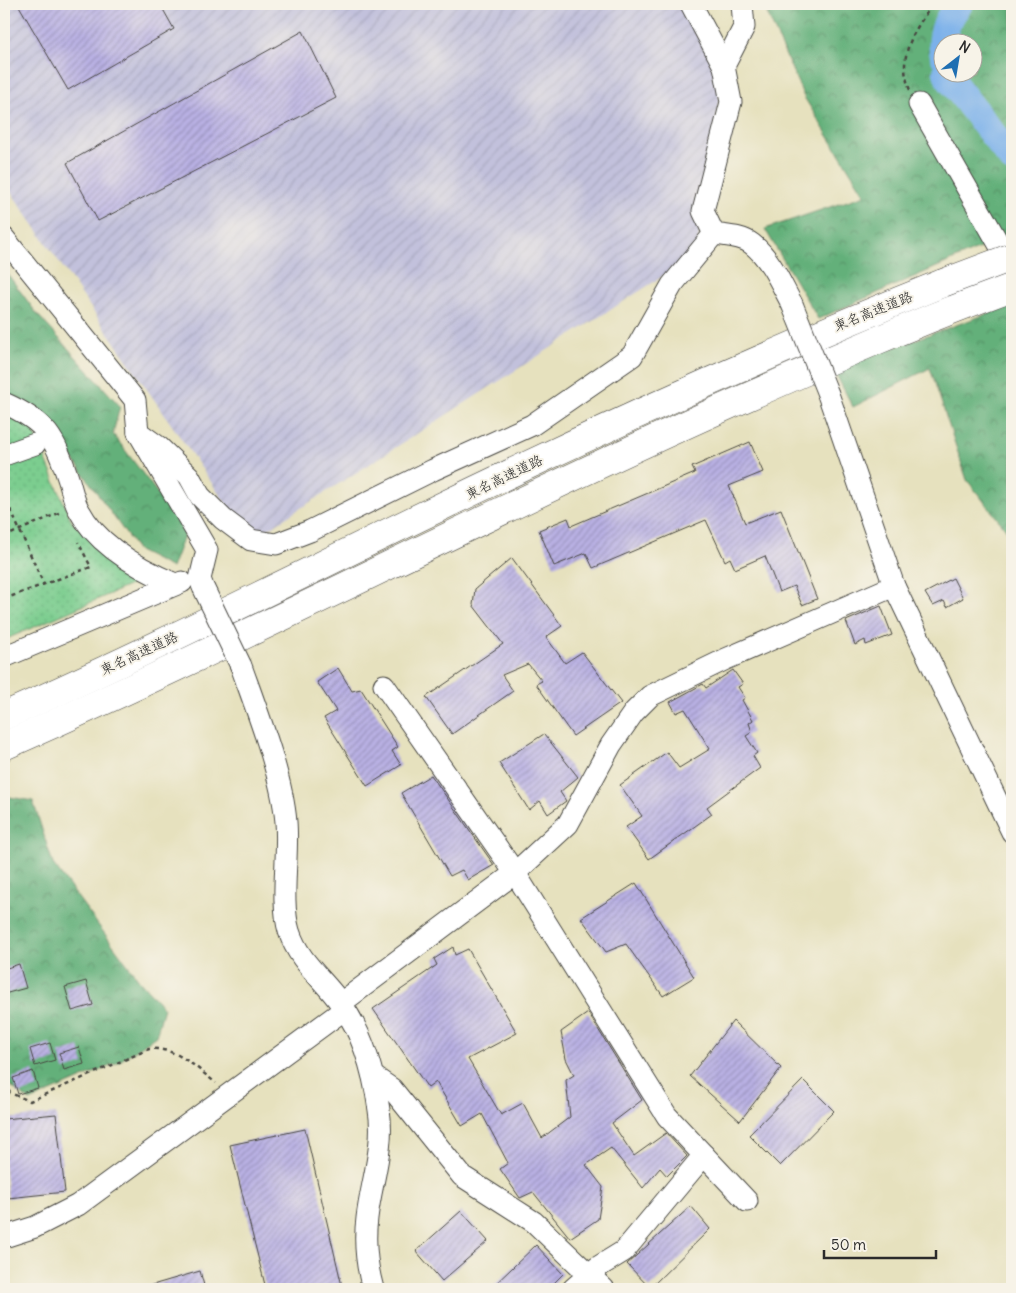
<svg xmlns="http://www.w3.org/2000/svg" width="1016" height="1293" font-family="Delius,'Klee One',sans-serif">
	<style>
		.industrial { fill: url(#industrial-furrows) }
		.grass { fill: url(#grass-dots); stroke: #537c5d }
		.forest { fill: url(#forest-crowns); stroke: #486e52; fill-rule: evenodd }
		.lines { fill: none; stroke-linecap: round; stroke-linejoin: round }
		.river { stroke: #7cb1ea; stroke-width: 28 }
		.building { fill: url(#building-hatch) }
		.minor-casing { stroke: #474641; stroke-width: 23 }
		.highway-casing { stroke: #474641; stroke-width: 29 }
		.path { stroke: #474641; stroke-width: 2.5; stroke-dasharray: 4 4; stroke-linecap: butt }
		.minor { stroke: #fff; stroke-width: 21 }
		.highway { stroke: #fff; stroke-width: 28 }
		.minor-bridge-casing { stroke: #474641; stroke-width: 23; stroke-linecap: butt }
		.highway-bridge-casing { stroke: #474641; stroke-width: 29; stroke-linecap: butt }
		.minor-bridge { stroke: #fff; stroke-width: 21 }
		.highway-bridge { stroke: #fff; stroke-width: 28 }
		.labels { text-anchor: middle; stroke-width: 4; stroke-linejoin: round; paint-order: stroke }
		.street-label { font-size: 14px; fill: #2b2b2b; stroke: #f7f3e8 }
	</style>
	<defs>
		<pattern id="industrial-furrows" width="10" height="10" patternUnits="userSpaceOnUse" patternTransform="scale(1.25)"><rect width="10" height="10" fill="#c2c1dc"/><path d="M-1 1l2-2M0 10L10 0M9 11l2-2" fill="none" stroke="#a7a6bd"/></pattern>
		<pattern id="grass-dots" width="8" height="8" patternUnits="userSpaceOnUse" patternTransform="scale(1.25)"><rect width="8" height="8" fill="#7bcd8f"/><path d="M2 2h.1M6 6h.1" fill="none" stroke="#6ab07c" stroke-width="1.8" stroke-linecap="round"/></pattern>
		<pattern id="forest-crowns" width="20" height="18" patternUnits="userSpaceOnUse" patternTransform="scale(1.25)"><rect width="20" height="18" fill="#64b07a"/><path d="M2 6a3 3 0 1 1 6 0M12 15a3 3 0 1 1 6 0" fill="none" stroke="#538f64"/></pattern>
		<pattern id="building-hatch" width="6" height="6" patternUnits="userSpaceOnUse" patternTransform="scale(1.25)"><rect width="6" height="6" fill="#b9b1e4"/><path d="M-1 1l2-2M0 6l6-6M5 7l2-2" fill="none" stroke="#9790b9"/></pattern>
	</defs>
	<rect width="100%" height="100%" fill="#f7f3e8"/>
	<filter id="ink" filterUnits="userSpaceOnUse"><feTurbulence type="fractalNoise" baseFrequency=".02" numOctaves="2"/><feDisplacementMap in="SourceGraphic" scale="10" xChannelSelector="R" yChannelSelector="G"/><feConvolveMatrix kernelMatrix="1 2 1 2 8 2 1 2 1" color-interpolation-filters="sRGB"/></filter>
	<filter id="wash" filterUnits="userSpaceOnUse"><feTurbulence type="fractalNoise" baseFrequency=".0096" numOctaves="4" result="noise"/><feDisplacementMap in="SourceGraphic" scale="20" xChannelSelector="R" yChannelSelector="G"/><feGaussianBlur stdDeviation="1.12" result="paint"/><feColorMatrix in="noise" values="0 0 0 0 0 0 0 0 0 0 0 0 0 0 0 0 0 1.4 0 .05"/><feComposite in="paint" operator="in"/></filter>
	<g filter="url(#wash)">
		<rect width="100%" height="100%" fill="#e6e1be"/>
		<polygon class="industrial" points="4,4 697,4 724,66 696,255 251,540 4,182"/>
		<polygon class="grass" points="4,412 32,427 72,522 129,571 135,583 4,640"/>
		<g class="forest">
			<path d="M763,4H1012V234L818,319L765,229L865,195L804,97ZM944,42H974V72H944Z"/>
			<polygon points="4,269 37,314 120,406 113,434 186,531 172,568 138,551 37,408 4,395"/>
			<polygon points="1012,305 1012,537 967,480 930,368 853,407 833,369"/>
			<polygon points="4,796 33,801 53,864 139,980 164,1008 156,1036 117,1063 30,1101 4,1081"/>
		</g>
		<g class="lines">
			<g class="river">
				<path d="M944,56C939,36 947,19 959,4"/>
				<polyline points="947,72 949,78 1012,159"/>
			</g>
		</g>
		<g id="blocks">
			<g class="building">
				<polygon points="18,4 160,4 174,29 68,90"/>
				<polygon points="303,31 336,98 98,221 67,163"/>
				<polygon points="750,442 763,472 729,486 745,523 781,509 817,599 802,605 794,586 779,592 765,556 735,569 730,558 725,561 706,520 593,568 586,553 554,566 539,530 568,518 571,526 695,473 692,467"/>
				<polygon points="512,558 562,626 546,637 565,663 582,652 621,703 573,736 536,684 542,681 528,664 502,675 513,691 452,734 426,697 503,644 473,605 475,589"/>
				<polygon points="953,578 963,598 947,607 944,601 933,606 925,593"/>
				<polygon points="881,606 892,635 866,645 865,640 855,645 846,621"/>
				<polygon points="338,668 352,691 361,689 398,747 392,751 401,765 367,786 324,718 336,711 317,682"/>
				<polygon points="733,670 743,684 738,687 745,698 742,700 753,720 749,723 752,732 746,736 757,753 753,756 760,768 707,807 712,814 649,859 626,827 642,816 620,785 667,752 679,768 710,749 685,709 676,713 670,702 703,684 706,688"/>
				<polygon points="544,734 578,777 560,792 566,801 548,814 540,801 529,810 499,763"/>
				<polygon points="431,775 494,865 468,880 462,870 450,876 401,793"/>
				<polygon points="636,883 694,977 663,996 626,944 606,952 581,918"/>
				<polygon points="453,947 455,955 468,949 517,1033 468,1059 501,1115 523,1103 542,1138 570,1117 566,1080 574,1075 566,1059 561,1032 588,1013 642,1100 612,1123 634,1156 666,1133 687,1156 667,1176 660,1168 643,1188 611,1148 586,1165 603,1187 598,1219 570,1238 533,1192 520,1198 500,1169 508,1163 482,1114 462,1126 436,1082 428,1088 373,1009 437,965 434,959"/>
				<polygon points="19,964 26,988 4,994 4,969"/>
				<polygon points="86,981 93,1005 72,1011 65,987"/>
				<polygon points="733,1021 781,1068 740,1121 690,1076"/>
				<polygon points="50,1043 55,1060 35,1066 30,1049"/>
				<polygon points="79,1047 84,1064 64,1070 59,1053"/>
				<polygon points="33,1071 38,1088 18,1094 13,1078"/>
				<polygon points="803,1080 834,1111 780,1166 749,1135"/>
				<polygon points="56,1114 65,1192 8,1198 4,1164 4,1119"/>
				<polygon points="305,1129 342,1286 322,1289 266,1289 230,1145"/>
				<polygon points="691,1206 710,1229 650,1288 627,1264"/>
				<polygon points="461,1211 488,1241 442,1281 416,1251"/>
				<polygon points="536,1245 563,1274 548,1289 490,1289"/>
				<polygon points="200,1271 205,1289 149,1289 149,1286"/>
			</g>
		</g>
	</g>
	<g filter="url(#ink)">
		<use href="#blocks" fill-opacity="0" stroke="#474641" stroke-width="1"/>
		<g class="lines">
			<g class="minor-casing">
				<g id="minor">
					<path d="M691,4L724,66L731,102L703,211L714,234C726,236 742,236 752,244C771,259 781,284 792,304"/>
					<polyline points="724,66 744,27 742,4"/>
					<polyline points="919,104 1012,267"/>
					<polyline points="4,238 135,400 138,432 207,550 200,579 203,587"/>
					<polyline points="828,394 894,586 1012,832"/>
					<path d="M4,403C47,422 55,438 69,481C72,491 74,502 79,510C97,545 140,569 175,584"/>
					<polyline points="138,432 159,447 189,476 200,496 223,519 251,540 276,544 310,531 433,470 532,425 632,356 672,285 714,234"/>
					<polyline points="4,455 35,444"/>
					<polyline points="4,657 182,582"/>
					<path d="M241,666C257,711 282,775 286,822C289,855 280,900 289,931C299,963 324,979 341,1004C363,1033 374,1074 379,1110C385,1146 371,1183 367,1218C364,1241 367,1267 373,1289"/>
					<polyline points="384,685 515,873 667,1116 747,1201"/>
					<polyline points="341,1003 515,873 568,824 611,745 634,712 650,696 726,659 894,586"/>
					<polyline points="373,1076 392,1089 462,1176 534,1222 604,1289"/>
					<polyline points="4,1237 35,1227 78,1205 345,1009"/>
					<polyline points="573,1289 598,1267 624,1251 704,1155"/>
				</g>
			</g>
			<g class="highway-casing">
				<g id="highway">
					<path d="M4,716C146,653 286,582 426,514C596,431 768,353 943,283"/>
					<path d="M4,746C253,636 495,509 745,398C833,359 921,320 1012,287"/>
				</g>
			</g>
			<g class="path">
				<path d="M910,90C896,57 914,30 933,4"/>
				<polyline points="4,495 44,585"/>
				<polyline points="4,537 61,512"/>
				<polyline points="4,599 91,567 78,542"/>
				<path d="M4,1083L10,1093L30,1101L149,1049C177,1047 195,1067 216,1083"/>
			</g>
			<use href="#minor" class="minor"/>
			<use href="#highway" class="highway"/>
			<g class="minor-bridge-casing">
				<g id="minor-bridge">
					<polyline points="792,304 828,394"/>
					<polyline points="203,587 241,666"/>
				</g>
			</g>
			<g class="highway-bridge-casing">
				<polyline id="highway-bridge" points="943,283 1012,257"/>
			</g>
			<use href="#minor-bridge" class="minor-bridge"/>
			<use href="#highway-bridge" class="highway-bridge"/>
		</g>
	</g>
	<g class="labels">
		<g class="street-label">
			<text transform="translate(873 311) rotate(-22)" y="5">東名高速道路</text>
			<text transform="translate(504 477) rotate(-26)" y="5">東名高速道路</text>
			<text transform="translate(139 653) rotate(-25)" y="5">東名高速道路</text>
		</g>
	</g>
	<rect width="1016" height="1293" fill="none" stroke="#f7f3e8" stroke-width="20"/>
	<g transform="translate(958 58) rotate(31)"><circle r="24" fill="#f7f3e8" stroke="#a5a39c"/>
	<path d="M0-4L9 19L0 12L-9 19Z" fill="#1f6fb2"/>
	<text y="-8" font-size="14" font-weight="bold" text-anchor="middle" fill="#2b2b2b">N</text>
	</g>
	<path d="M824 1250v8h112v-8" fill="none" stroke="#2b2b2b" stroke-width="2.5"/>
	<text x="831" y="1250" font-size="15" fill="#2b2b2b" stroke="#f7f3e8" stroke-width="4" paint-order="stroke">50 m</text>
</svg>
